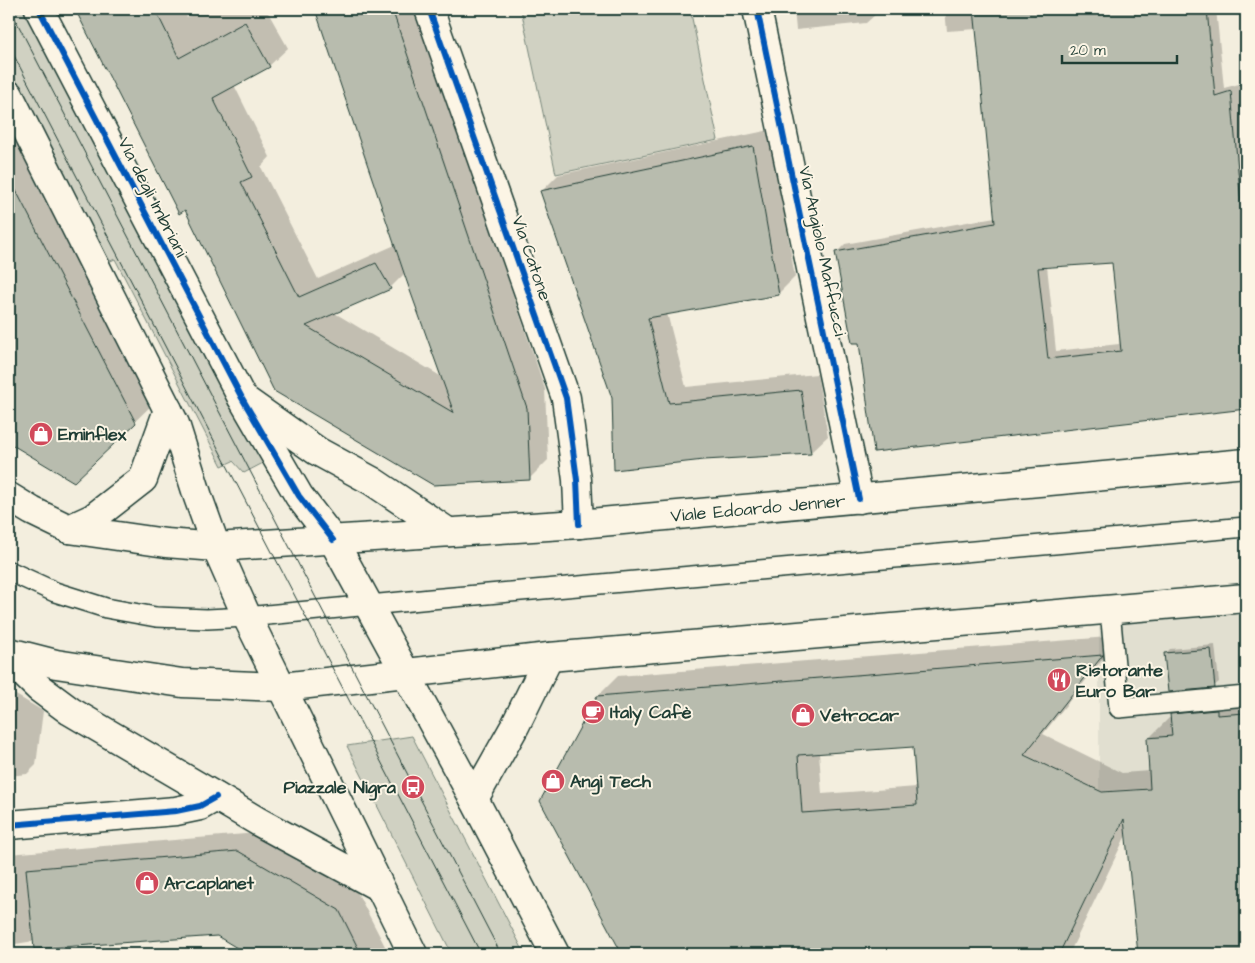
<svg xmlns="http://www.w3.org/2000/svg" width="1255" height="963" font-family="'Architects Daughter',sans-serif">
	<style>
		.built { fill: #e1dfd0 }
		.green { fill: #d0d1c2; stroke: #78877b }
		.shadow { fill: #0003; fill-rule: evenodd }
		.building { fill: #b8bcae; stroke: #1f3d34; fill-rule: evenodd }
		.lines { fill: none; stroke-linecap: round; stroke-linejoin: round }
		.service-casing { stroke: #1f3d34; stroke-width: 22 }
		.minor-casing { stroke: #1f3d34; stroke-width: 31 }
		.tertiary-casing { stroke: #1f3d34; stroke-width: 31 }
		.secondary-casing { stroke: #1f3d34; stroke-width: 31 }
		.primary-casing { stroke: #1f3d34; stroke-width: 31 }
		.service { stroke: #fcf5e5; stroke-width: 19 }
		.minor { stroke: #fcf5e5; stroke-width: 28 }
		.tertiary { stroke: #fcf5e5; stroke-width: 28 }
		.secondary { stroke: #fcf5e5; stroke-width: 28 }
		.primary { stroke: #fcf5e5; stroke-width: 28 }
		.tram { stroke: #1f3d34; stroke-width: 1 }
		.cycleway-casing { stroke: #fcf5e5; stroke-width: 9 }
		.cycleway { stroke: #0057b8; stroke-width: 6 }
		.labels { text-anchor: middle; stroke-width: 4; stroke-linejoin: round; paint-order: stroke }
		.street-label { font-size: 18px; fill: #1f3d34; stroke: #fcf5e5 }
		.poi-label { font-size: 18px; font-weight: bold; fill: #1f3d34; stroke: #fcf5e5; text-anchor: start }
	</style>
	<rect width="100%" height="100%" fill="#f3eede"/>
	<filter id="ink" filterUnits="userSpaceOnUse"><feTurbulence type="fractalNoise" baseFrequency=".02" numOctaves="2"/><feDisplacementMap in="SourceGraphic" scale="10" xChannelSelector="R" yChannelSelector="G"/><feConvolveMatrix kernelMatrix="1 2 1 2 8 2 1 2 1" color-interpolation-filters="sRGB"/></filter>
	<g filter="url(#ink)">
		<polygon class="built" points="1246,608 1246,783 1099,791 1099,620"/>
		<g class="green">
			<polygon points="9,9 23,9 220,387 263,463 244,473 233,461 222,466 115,259 106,263 80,205 9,67"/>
			<polygon points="521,9 690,9 718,140 556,174"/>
			<polygon points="412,736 525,954 452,954 347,746"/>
		</g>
		<g class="shadow">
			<path d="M77,9H183L187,17L204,9H266L288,48L269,66L234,85L270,157L261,167L318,279L395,245L316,9H416L545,389L548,460L529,479L433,484L186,209L180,212ZM405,273L442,377L333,312L390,288Z"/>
			<polygon points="794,9 876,9 876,14 866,23 796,30"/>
			<path d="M945,9H1216L1224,88L1239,84L1244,135H1246V408L875,450L860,341L836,253L845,244L995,217L977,29L947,31ZM1113,261L1120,322L1119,344L1056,351L1047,266Z"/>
			<polygon points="9,122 154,403 73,481 9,442 9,332 10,333 9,330"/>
			<polygon points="770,130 795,277 778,294 667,313 686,387 817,374 828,436 811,452 704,459 613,398 541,192 558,175"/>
			<path d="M1121,636L1043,734L1122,773L1150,771L1148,739L1169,718H1171V715L1191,695H1246V954H1139L1127,833L1069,954H623L541,801L598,696L618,676ZM914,746L917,787L822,794L819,752Z"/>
			<polygon points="1215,645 1219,682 1214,686 1165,654 1170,649"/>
			<polygon points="9,691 43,711 36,765 27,774 9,776"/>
			<polygon points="257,833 357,892 389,954 250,954 218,935 34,941 9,945 9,854"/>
		</g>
		<g class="building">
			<polygon points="75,9 155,9 179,58 245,22 270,67 213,98 252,177 241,182 299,297 376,263 391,289 306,326 454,413 407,282 315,9 392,9 527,408 530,480 433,485 274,391 185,210 179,214"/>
			<path d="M974,9H1207L1215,96L1231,91L1246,261V409L874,452L859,343H852L835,252L995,223ZM1112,263L1121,351L1048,359L1038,268Z"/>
			<polygon points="753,146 779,295 648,318 669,403 801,390 811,454 704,460 614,470 612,398 540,191"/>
			<polygon points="9,177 136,423 74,482 9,443"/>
			<polygon points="1211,649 1215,688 1168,692 1164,653"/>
			<path d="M1103,655L1024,755L1102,792L1150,789L1147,738L1172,736L1170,714L1217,710V715L1246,713V954H1138L1124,819L1059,954H622L540,801L597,696ZM913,747L917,805L802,813L798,755Z"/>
			<polygon points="238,851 339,910 361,954 247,954 217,936 34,949 26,869"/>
		</g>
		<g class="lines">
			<g class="service-casing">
				<g id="service">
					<polyline points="9,571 55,592 106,608 156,617 207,619 247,617 431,599 1246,527"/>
					<polyline points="1110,610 1119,708 1246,696"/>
				</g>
			</g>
			<g class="minor-casing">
				<g id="minor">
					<polyline points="429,9 566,398 577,480 579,524"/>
					<polyline points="757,9 859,499"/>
					<polyline points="242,398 317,451 372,481 448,532"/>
					<polyline points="69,529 93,518 143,479 168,410"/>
					<polyline points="474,799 515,726 549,657"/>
					<polyline points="9,825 176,811 200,806 216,797"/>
				</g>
			</g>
			<g class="tertiary-casing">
				<g id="tertiary">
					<polyline points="39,9 242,398 299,496 333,540"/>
					<polyline points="9,95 175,424 198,497 216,547"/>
				</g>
			</g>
			<g class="secondary-casing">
				<g id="secondary">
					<polyline points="333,540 474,799 555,954"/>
					<polyline points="216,547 247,617 413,954"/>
					<polyline points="9,659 39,688 70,711 259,822 379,887"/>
				</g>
			</g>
			<g class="primary-casing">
				<g id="primary">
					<polyline points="9,497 32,511 69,529 166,543 216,547 579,524 1246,463"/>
					<polyline points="9,652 56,664 182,683 282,687 549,657 1246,598"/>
				</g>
			</g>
			<use href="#service" class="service"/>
			<use href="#minor" class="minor"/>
			<use href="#tertiary" class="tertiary"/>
			<use href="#secondary" class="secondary"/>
			<use href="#primary" class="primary"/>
			<g class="tram">
				<polyline points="10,9 501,954"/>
				<polyline points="9,46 481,954"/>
			</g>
			<g class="cycleway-casing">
				<g id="cycleway">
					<polyline points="39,9 242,398 299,496 333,540"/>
					<polyline points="429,9 566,398 577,480 579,524"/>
					<polyline points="757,9 859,499"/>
					<polyline points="9,825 176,811 200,806 216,797"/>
				</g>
			</g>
			<use href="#cycleway" class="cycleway"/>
		</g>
	</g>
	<defs>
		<g id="shop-disc" transform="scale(1.25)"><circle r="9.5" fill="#d1495b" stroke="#fcf5e5"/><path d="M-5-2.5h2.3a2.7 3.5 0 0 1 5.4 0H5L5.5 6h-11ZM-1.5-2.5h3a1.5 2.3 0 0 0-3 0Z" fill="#fff"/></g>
		<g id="restaurant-disc" transform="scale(1.25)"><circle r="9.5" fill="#d1495b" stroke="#fcf5e5"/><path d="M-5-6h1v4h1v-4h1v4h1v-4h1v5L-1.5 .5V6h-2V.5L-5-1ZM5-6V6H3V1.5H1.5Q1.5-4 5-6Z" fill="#fff"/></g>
		<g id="cafe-disc" transform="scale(1.25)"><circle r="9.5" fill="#d1495b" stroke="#fcf5e5"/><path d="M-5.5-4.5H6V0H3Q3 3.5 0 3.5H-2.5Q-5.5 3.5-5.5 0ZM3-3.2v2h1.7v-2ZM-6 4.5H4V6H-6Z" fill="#fff"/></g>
		<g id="bus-disc" transform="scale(1.25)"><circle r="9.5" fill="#d1495b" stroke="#fcf5e5"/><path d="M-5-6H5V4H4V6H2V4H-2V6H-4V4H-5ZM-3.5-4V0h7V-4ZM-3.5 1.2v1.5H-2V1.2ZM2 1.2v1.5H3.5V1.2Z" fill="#fff"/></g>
	</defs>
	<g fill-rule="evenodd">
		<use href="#shop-disc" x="41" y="434"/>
		<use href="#restaurant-disc" x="1059" y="680"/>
		<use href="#cafe-disc" x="593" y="712"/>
		<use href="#shop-disc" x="803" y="715"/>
		<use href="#shop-disc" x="553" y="781"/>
		<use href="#bus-disc" x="413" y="787"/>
		<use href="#shop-disc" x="147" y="883"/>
	</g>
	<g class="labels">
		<g class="street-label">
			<text transform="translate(153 197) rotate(63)" y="6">Via degli Imbriani</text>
			<text transform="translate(823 251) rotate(78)" y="6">Via Angiolo Maffucci</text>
			<text transform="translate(532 258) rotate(71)" y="6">Via Catone</text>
			<text transform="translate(758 508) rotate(-5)" y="6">Viale Edoardo Jenner</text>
		</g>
		<g class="poi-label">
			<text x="58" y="440">Eminflex</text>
			<text x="1076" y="676">Ristorante<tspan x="1076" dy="21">Euro Bar</tspan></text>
			<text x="610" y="718">Italy Cafè</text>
			<text x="820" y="721">Vetrocar</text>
			<text x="570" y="787">Angi Tech</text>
			<text x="396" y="793" text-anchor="end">Piazzale Nigra</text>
			<text x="164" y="889">Arcaplanet</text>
		</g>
	</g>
	<rect width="1255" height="963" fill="none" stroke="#fcf5e5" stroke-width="30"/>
	<rect x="15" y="15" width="1225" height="933" fill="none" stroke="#1f3d34" stroke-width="2" filter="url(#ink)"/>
	<path d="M1062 55v8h115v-8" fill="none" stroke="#1f3d34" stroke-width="2.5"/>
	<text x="1070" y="55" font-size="15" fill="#1f3d34" stroke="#fcf5e5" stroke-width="4" paint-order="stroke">20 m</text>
</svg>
